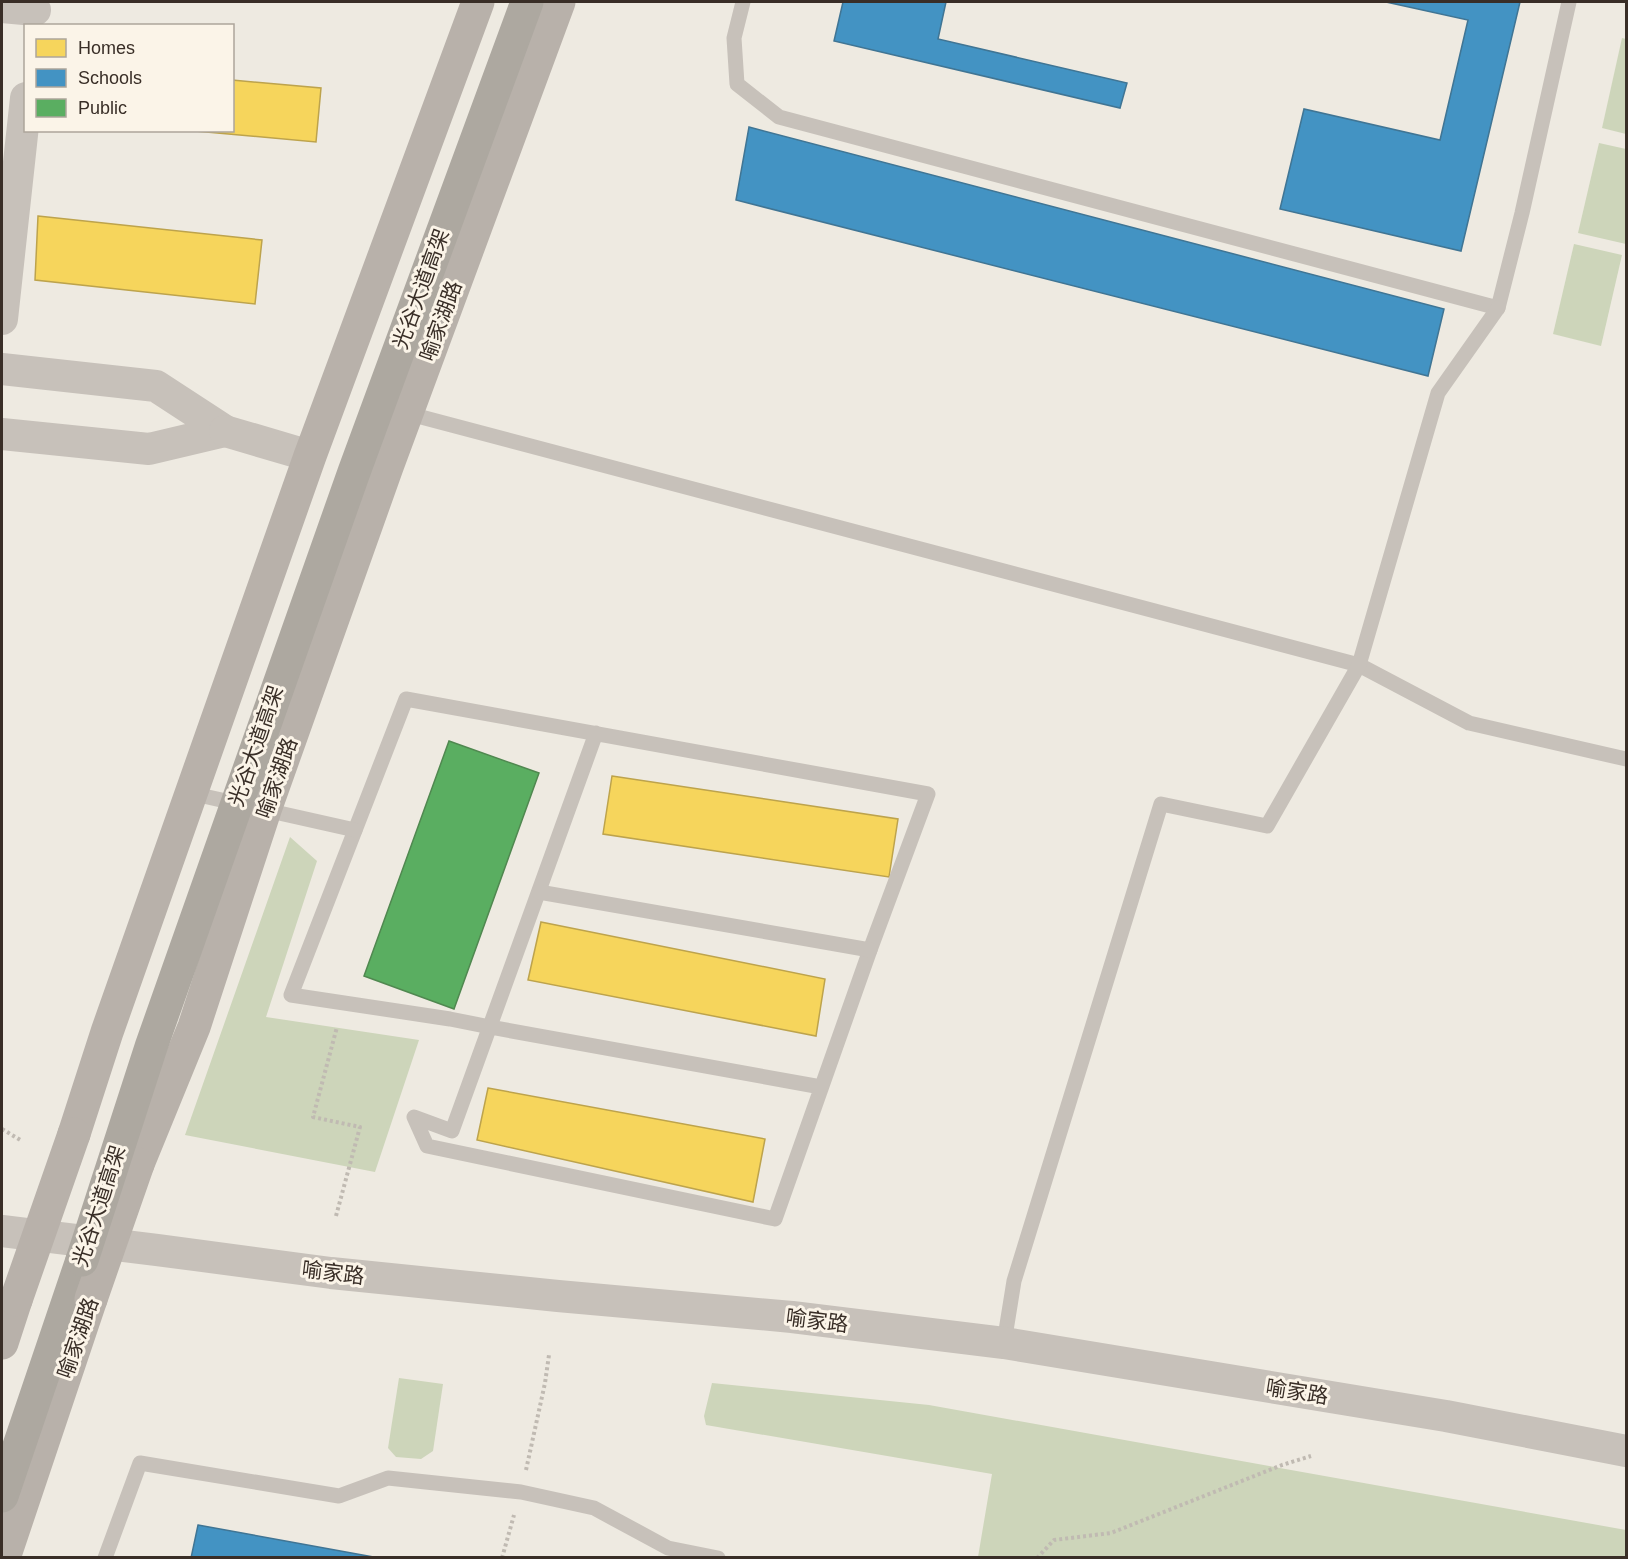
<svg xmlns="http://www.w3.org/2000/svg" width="1628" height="1559" font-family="Helvetica,'Noto Sans SC',sans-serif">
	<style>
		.green { fill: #cdd5ba }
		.homes { fill: #f6d55c; stroke: #bda34c; stroke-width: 1.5 }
		.schools { fill: #4393c3; stroke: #407594; stroke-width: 1.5 }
		.public { fill: #5aae61; stroke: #508850; stroke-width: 1.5 }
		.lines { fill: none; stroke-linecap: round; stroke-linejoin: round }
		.path { stroke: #c0bab2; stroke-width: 4; stroke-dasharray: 3 3; stroke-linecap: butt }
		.lane { stroke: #c7c1ba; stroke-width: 15 }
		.street { stroke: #c7c1ba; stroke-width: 32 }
		.secondary { stroke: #b8b1aa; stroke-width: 33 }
		.highway { stroke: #ada8a0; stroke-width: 33 }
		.secondary-bridge { stroke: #b8b1aa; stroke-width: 33 }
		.highway-bridge { stroke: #ada8a0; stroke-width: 33 }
		.labels { text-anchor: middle; stroke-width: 6; stroke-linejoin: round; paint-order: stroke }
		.street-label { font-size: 21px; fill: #392e27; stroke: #fbf4e8 }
	</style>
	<rect width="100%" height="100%" fill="#eeeae1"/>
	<g class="green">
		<polygon points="1622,38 1626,39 1626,134 1602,128"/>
		<polygon points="1599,143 1626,149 1626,244 1578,233"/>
		<polygon points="1574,244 1622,255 1601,346 1553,334"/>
		<polygon points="290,837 317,861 266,1017 419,1040 375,1172 185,1135"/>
		<polygon points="399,1378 443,1384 433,1451 421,1459 396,1457 388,1448"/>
		<polygon points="712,1383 929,1405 1626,1530 1626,1557 978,1557 992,1474 706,1425 704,1416"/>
	</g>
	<g class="homes">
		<polygon points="232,80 321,88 316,142 184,130 232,130"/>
		<polygon points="38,216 262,240 255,304 35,280"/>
		<polygon points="612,776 898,819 889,877 603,834"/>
		<polygon points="541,922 825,979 816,1036 528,980"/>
		<polygon points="488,1088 765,1139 753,1202 477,1140"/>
	</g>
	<g class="schools">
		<polygon points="843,2 946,2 938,39 1127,83 1120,108 834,41"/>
		<polygon points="1386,2 1520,2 1461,251 1280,209 1304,109 1440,140 1468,20"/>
		<polygon points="749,127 1444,309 1428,376 736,200"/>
		<polygon points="198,1525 379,1558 191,1558"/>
	</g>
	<polygon class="public" points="449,741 539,773 454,1009 364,976"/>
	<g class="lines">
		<g class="path">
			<polyline points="2,1129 22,1141"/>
			<polyline points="336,1216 360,1127 313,1117 337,1027"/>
			<polyline points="526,1470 545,1383 549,1355"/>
			<polyline points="502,1558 514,1515"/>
			<polyline points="1037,1558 1054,1540 1111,1533 1282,1465 1311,1456"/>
		</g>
		<g class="lane">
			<polyline points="743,2 734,38 737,84 779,117 1498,308 1522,213 1569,2"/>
			<polyline points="406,413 1359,665 1469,723 1626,759"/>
			<path d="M596,733C548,866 500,999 452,1131L414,1117L427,1146L775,1219L870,950L928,794L406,699L291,995L450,1019L490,1027L821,1087"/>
			<polyline points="190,793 355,830"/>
			<polyline points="539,892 870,950"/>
			<polyline points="1004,1343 1014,1281 1161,804 1267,826 1359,665 1438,393 1498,308"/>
			<polyline points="105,1558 140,1463 339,1496 388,1478 521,1492 594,1508 668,1548 718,1558"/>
		</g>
		<g class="street">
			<polyline points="2,7 35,10"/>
			<polyline points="2,319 26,98"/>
			<polyline points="2,369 156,386 225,431 149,449 2,434"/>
			<polyline points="225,431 310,456"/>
			<polyline points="2,1231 157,1250 331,1273 558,1296 792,1317 1004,1343 1446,1416 1626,1451"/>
		</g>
		<g class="secondary">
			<polyline points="74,1134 107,1032 310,456 478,2"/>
			<polyline points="138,1164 194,1027 265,810 387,467 559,2"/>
			<polyline points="2,1343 16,1300"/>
			<polyline points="4,1558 91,1299"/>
		</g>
		<polyline class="highway" points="2,1496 82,1260"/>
		<g class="secondary-bridge">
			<polyline points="91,1299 138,1164"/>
			<polyline points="16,1300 74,1134"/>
		</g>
		<polyline class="highway-bridge" points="82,1260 151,1047 354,472 527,2"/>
	</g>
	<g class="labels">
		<g class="street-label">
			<text transform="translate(421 289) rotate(-70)" y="7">光谷大道高架</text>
			<text transform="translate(441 321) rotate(-70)" y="7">喻家湖路</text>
			<text transform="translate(256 746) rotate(-71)" y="7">光谷大道高架</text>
			<text transform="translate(277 778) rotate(-71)" y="7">喻家湖路</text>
			<text transform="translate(99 1206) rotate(-72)" y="7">光谷大道高架</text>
			<text transform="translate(333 1273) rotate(7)" y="7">喻家路</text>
			<text transform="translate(817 1321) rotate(7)" y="7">喻家路</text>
			<text transform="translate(78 1338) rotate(-71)" y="7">喻家湖路</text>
			<text transform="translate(1297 1392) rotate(9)" y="7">喻家路</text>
		</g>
	</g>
	<rect width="1628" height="1559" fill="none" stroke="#392e27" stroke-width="6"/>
	<rect x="24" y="24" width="210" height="108" fill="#fbf4e8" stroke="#ada59b" stroke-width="1.5"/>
	<rect x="36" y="39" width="30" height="18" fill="#f6d55c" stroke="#ada59b" stroke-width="1.5"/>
	<text x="78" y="54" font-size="18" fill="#392e27">Homes</text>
	<rect x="36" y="69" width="30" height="18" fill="#4393c3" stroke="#ada59b" stroke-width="1.5"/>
	<text x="78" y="84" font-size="18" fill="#392e27">Schools</text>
	<rect x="36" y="99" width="30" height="18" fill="#5aae61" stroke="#ada59b" stroke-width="1.5"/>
	<text x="78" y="114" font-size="18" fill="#392e27">Public</text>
</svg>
